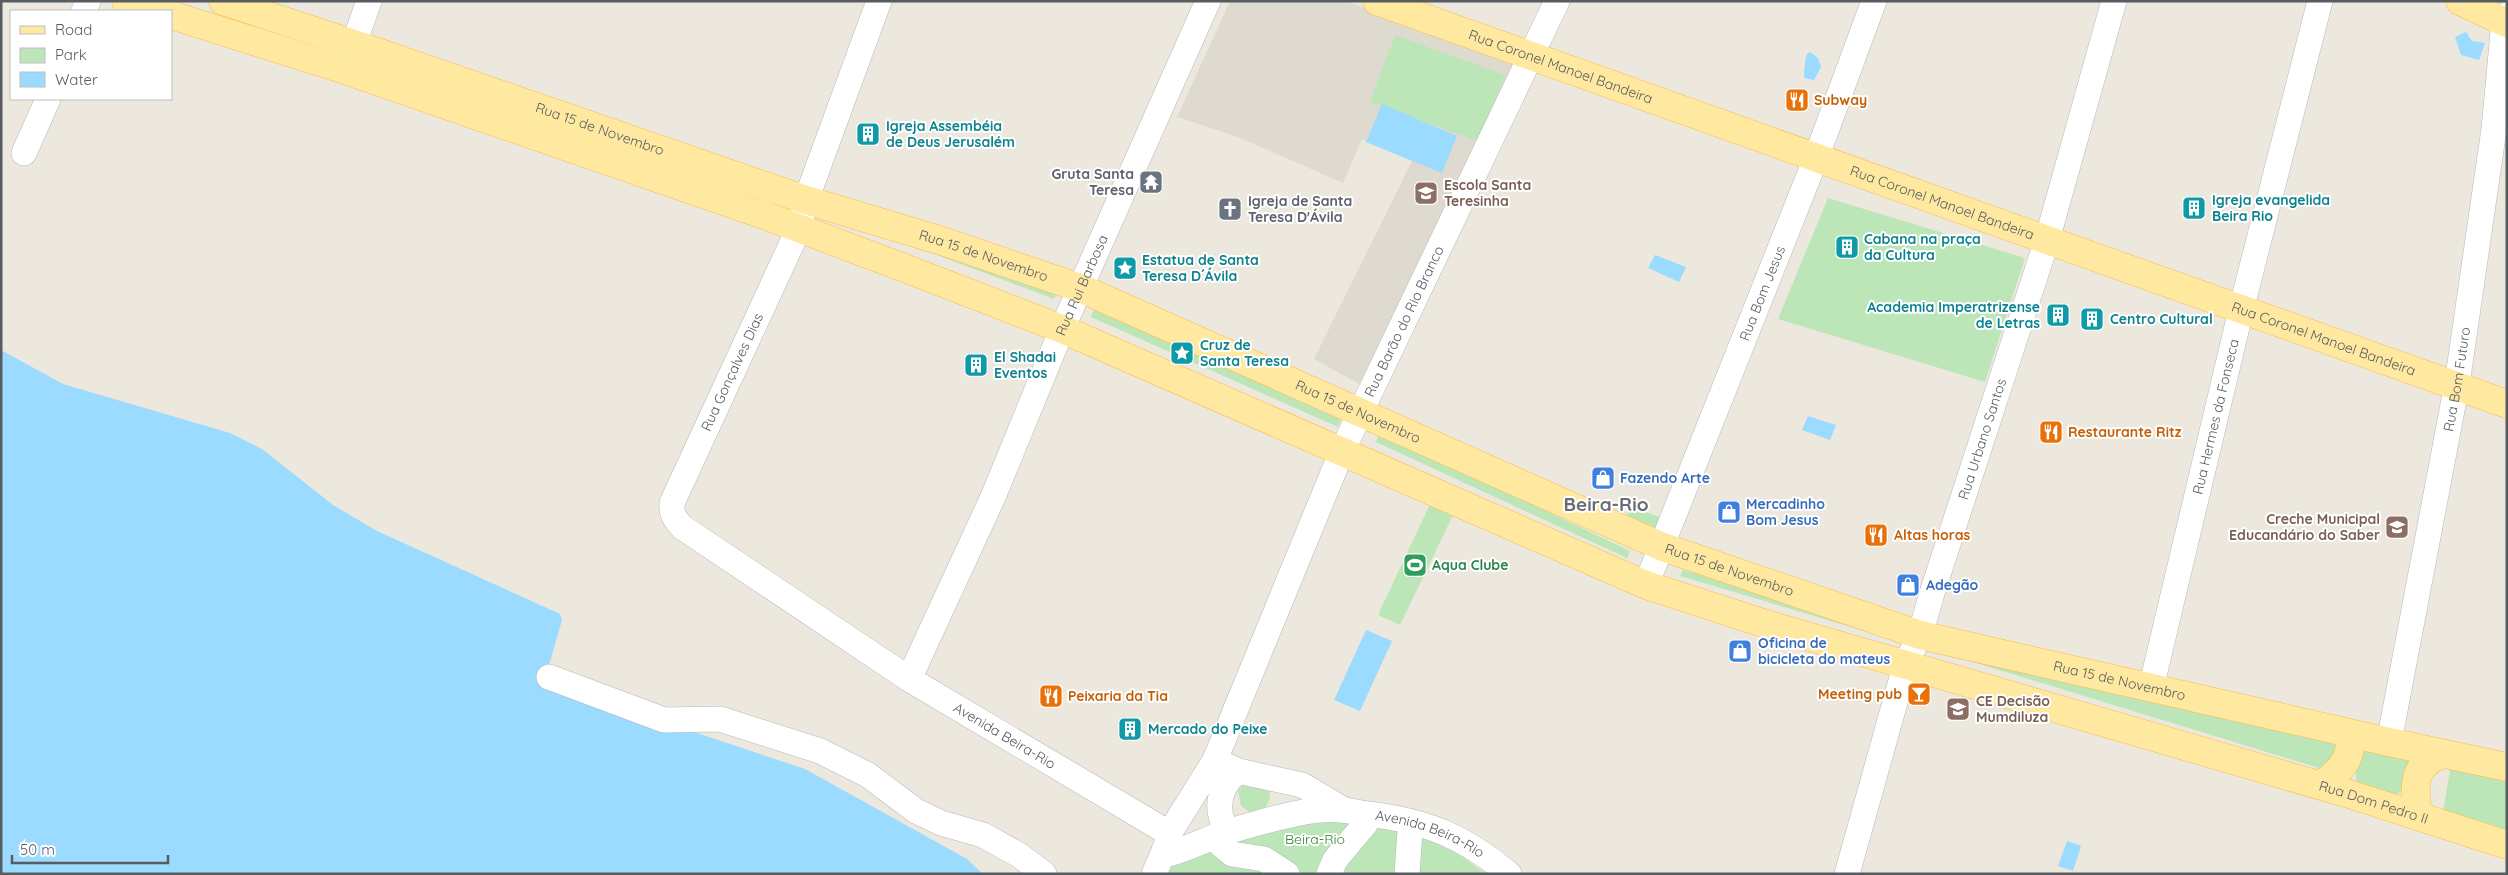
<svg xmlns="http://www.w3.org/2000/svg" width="2508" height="875" font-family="Quicksand,sans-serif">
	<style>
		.education { fill: #dedacf }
		.green { fill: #bce6b8 }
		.water { fill: #9bdbff }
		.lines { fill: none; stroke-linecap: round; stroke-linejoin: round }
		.minor-casing { stroke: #b4b8bd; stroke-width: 26 }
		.major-casing { stroke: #f9bb4a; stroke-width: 29 }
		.minor { stroke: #fff; stroke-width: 25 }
		.major { stroke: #ffe8a0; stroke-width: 28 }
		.labels { text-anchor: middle; stroke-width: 4; stroke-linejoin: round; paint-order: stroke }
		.street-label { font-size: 14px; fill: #575c61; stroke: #fff }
		.food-label { font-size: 14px; font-weight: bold; fill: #c56008; stroke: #fff; text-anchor: start }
		.culture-label { font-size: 14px; font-weight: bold; fill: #0d838f; stroke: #fff; text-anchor: start }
		.worship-label { font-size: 14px; font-weight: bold; fill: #5b616d; stroke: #fff; text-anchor: end }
		.education-label { font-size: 14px; font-weight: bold; fill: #785e54; stroke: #fff; text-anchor: start }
		.shop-label { font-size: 14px; font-weight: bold; fill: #366cbe; stroke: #fff; text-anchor: start }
		.leisure-label { font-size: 14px; font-weight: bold; fill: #27864d; stroke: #fff; text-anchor: start }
		.park-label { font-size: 14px; fill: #328730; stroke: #fff }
		.district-label { font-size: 19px; font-weight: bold; fill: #686e73; stroke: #fff }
	</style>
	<rect width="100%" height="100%" fill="#ece8de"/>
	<polygon class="education" points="1230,1 1345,1 1520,63 1361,385 1314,359 1412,161 1362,139 1343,183 1238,137 1177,117"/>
	<g class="green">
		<polygon points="1395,35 1505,75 1480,142 1370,102"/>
		<polygon points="1828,198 2025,258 1985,382 1778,319"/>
		<polygon points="815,209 1058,289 1054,299"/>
		<polygon points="1096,304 1341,420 1338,427 1091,317"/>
		<polygon points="1380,432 1630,551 1627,558 1376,442"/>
		<polygon points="1430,504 1453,515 1400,625 1378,615"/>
		<polygon points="1631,506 1664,519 1655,536 1624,522"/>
		<polygon points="1683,570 1891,628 1888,638 1680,576"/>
		<polygon points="1937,651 2337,739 2329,771"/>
		<path d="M2370,746L2408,760C2412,776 2406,790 2392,798L2359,787C2352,771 2356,757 2370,746Z"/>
		<polygon points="2452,758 2507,770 2507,833 2443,812"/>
		<polygon points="1245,782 1269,788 1270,799 1265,809 1250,812 1241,806 1238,791"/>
		<polygon points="1283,809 1410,831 1452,849 1486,874 1144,874"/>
	</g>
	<g class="water">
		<polygon points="2466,32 2472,41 2485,43 2479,60 2461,55 2455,37"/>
		<path d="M1810,52L1818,58L1821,67L1814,80L1804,78C1804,72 1805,58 1807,54Z"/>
		<polygon points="1382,104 1457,136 1442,173 1366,142"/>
		<polygon points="1655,255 1686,267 1679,282 1648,268"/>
		<polygon points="1,350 63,384 230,433 262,449 333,505 377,531 560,614 562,620 545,679 547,683 805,769 967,859 983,874 1,874"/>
		<polygon points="1808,416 1836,425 1830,440 1802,430"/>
		<polygon points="1366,630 1392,641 1360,711 1334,700"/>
		<polygon points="2067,841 2081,846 2073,871 2058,866"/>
	</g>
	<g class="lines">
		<g class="minor-casing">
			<g id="minor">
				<path id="s1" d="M879,1L806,200L799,228L672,503C671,514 675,519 682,527L909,679L1167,832L1169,837L1164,851L1166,854C1173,855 1218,834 1230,831C1258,823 1290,813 1319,810C1335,808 1352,811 1368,814C1426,821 1464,836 1509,874"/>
				<polyline points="84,11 88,1"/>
				<polyline points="347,63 369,1"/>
				<polyline points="24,153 48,99"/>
				<path id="s2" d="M1646,585L1816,158L1874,1"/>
				<polyline points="549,677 664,720 720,719 820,751 868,775 916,811 941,823 983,835 1019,855 1044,874"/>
				<path id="s3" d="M909,679L993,497L1062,329L1208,1"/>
				<path id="s4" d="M2151,688L2241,310L2320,1"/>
				<path id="s5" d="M2389,742L2457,384L2494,129L2504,22L2507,15"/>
				<polyline points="1215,760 1238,771 1302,785 1344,810"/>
				<path d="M1228,832C1214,810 1218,788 1238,771"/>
				<path id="s6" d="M1169,834L1215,760L1342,451L1557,1"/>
				<polyline points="1220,844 1232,854 1264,859 1287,874"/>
				<polyline points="1154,874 1164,851"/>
				<polyline points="1329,874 1335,860 1366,823"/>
				<polyline points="1407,874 1410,831"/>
				<path id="s7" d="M1847,874L1906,663L1920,635L1932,593L2047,240L2114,1"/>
			</g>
		</g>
		<g class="major-casing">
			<g id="major">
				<polyline points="126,1 158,11"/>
				<path id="s8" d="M223,1L354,44L806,200L942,241L1080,288L1663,547L1920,635L2389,742L2507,767"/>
				<path id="s9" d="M1377,1L2507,404"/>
				<polyline points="2460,1 2507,23"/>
				<path id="s10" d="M171,15L345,70L764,215L907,269L1062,329L1646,585L1769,625L2346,793L2507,845"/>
				<path d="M2320,785C2339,773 2356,756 2348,733"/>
				<path d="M2418,816C2414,788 2411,763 2444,754"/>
			</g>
		</g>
		<use href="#minor" class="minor"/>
		<use href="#major" class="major"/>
	</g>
	<defs>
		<g id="restaurant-square" transform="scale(1.25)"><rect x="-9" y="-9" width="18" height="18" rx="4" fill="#e8710a" stroke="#fff"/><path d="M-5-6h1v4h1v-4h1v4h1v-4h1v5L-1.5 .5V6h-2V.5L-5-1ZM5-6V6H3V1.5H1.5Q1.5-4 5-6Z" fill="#fff"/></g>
		<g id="building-square" transform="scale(1.25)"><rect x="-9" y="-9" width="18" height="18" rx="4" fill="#0f9aa8" stroke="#fff"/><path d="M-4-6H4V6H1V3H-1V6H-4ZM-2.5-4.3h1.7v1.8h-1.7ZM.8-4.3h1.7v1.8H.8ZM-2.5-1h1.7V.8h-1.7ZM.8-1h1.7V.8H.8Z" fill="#fff"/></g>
		<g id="temple-square" transform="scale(1.25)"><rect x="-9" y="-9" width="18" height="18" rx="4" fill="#6b7280" stroke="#fff"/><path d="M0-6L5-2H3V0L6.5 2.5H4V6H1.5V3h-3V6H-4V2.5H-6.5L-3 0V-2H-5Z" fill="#fff"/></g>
		<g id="school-square" transform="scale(1.25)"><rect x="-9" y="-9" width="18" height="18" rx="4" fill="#8d6e63" stroke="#fff"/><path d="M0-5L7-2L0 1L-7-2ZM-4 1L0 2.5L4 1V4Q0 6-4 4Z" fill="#fff"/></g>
		<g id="church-square" transform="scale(1.25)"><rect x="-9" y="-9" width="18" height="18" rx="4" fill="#6b7280" stroke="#fff"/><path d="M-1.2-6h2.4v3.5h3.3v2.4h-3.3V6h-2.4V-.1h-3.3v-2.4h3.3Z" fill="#fff"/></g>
		<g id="sight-square" transform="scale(1.25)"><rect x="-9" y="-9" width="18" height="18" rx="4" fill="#0f9aa8" stroke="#fff"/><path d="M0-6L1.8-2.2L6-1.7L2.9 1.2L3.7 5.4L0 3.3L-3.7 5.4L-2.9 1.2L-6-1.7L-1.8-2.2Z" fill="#fff"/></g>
		<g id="shop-square" transform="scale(1.25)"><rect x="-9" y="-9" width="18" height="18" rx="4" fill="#3f7fe0" stroke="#fff"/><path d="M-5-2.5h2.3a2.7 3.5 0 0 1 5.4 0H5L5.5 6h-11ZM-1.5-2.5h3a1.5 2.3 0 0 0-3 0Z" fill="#fff"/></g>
		<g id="stadium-square" transform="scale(1.25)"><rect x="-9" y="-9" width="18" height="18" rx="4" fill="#2e9e5b" stroke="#fff"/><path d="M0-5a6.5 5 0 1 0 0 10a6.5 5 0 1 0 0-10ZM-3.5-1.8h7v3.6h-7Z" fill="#fff"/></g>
		<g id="bar-square" transform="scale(1.25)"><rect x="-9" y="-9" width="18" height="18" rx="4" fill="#e8710a" stroke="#fff"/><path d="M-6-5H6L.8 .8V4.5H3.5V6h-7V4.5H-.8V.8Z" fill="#fff"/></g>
	</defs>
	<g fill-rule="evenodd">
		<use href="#restaurant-square" x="1797" y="100"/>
		<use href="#building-square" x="868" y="134"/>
		<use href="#temple-square" x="1151" y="182"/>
		<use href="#school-square" x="1426" y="193"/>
		<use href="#building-square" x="2194" y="208"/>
		<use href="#church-square" x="1230" y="209"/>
		<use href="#building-square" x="1847" y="247"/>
		<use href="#sight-square" x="1125" y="268"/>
		<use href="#building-square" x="2058" y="315"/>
		<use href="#building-square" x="2092" y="319"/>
		<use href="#sight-square" x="1182" y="353"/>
		<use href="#building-square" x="976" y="365"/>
		<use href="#restaurant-square" x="2051" y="432"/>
		<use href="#shop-square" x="1603" y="478"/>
		<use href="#shop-square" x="1729" y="512"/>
		<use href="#school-square" x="2397" y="527"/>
		<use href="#restaurant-square" x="1876" y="535"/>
		<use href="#stadium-square" x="1415" y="565"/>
		<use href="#shop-square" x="1908" y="585"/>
		<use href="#shop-square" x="1740" y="651"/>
		<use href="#bar-square" x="1919" y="694"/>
		<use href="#restaurant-square" x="1051" y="696"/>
		<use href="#school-square" x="1958" y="709"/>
		<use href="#building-square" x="1130" y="729"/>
	</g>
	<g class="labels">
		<g class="street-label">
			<text dy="5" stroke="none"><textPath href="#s9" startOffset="195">Rua Coronel Manoel Bandeira</textPath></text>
			<text dy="5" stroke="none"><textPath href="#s8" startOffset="398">Rua 15 de Novembro</textPath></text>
			<text dy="5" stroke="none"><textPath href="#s9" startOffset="600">Rua Coronel Manoel Bandeira</textPath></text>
			<text dy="5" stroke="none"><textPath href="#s8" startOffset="802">Rua 15 de Novembro</textPath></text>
			<text dy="5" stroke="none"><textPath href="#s3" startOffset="430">Rua Rui Barbosa</textPath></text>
			<text dy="5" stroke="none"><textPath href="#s2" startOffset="314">Rua Bom Jesus</textPath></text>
			<text dy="5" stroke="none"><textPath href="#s6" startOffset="565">Rua Barão do Rio Branco</textPath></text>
			<text dy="5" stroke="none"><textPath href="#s9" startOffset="1005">Rua Coronel Manoel Bandeira</textPath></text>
			<text transform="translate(732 372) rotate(-65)" y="5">Rua Gonçalves Dias</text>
			<text dy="5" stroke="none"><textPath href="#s5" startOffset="369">Rua Bom Futuro</textPath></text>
			<text dy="5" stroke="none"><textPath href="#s8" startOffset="1208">Rua 15 de Novembro</textPath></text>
			<text dy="5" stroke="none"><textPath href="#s4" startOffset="279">Rua Hermes da Fonseca</textPath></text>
			<text dy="5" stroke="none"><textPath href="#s7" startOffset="456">Rua Urbano Santos</textPath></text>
			<text dy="5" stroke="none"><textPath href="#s8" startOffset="1612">Rua 15 de Novembro</textPath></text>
			<text dy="5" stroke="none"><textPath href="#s8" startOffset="2018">Rua 15 de Novembro</textPath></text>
			<text dy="5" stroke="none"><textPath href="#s1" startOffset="955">Avenida Beira-Rio</textPath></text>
			<text dy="5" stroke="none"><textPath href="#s10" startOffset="2342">Rua Dom Pedro II</textPath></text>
			<text dy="5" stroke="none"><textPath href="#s1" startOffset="1442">Avenida Beira-Rio</textPath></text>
		</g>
		<g class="food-label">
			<text x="1814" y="105">Subway</text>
			<text x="2068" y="437">Restaurante Ritz</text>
			<text x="1894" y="540">Altas horas</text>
			<text x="1902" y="699" text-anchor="end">Meeting pub</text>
			<text x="1068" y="701">Peixaria da Tia</text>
		</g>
		<g class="culture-label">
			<text x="886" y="131">Igreja Assembéia<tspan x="886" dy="16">de Deus Jerusalém</tspan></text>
			<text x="2212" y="205">Igreja evangelida<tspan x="2212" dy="16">Beira Rio</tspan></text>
			<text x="1864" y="244">Cabana na praça<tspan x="1864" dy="16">da Cultura</tspan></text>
			<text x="1142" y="265">Estatua de Santa<tspan x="1142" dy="16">Teresa D´Ávila</tspan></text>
			<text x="2040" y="312" text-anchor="end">Academia Imperatrizense<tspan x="2040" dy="16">de Letras</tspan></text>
			<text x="2110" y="324">Centro Cultural</text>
			<text x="1200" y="350">Cruz de<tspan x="1200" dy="16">Santa Teresa</tspan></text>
			<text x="994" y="362">El Shadai<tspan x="994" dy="16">Eventos</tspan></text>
			<text x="1148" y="734">Mercado do Peixe</text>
		</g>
		<g class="worship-label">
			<text x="1134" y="179">Gruta Santa<tspan x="1134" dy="16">Teresa</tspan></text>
			<text x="1248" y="206" text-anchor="start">Igreja de Santa<tspan x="1248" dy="16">Teresa D'Ávila</tspan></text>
		</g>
		<g class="education-label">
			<text x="1444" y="190">Escola Santa<tspan x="1444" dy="16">Teresinha</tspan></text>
			<text x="2380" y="524" text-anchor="end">Creche Municipal<tspan x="2380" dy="16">Educandário do Saber</tspan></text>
			<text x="1976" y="706">CE Decisão<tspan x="1976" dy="16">Mumdiluza</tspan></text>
		</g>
		<g class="shop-label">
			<text x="1620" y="483">Fazendo Arte</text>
			<text x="1746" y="509">Mercadinho<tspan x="1746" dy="16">Bom Jesus</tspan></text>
			<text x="1926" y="590">Adegão</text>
			<text x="1758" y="648">Oficina de<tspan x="1758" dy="16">bicicleta do mateus</tspan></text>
		</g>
		<g class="leisure-label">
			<text x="1432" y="570">Aqua Clube</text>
		</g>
		<g class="park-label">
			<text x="1315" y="844">Beira-Rio</text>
		</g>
		<g class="district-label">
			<text x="1606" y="511">Beira-Rio</text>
		</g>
	</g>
	<rect width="2508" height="875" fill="none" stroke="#575c61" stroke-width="5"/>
	<rect x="10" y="10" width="162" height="90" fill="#ffffff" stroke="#bcbec0"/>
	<rect x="20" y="26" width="25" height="8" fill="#ffe8a0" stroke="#bcbec0"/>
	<text x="55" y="35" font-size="15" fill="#575c61">Road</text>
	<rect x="20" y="48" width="25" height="15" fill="#bce6b8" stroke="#bcbec0"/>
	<text x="55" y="60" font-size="15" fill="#575c61">Park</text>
	<rect x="20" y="72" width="25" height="15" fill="#9bdbff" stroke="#bcbec0"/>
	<text x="55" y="85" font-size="15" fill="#575c61">Water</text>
	<path d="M12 855v8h156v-8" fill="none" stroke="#575c61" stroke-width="2.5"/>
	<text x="20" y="855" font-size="15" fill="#575c61" stroke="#ffffff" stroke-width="4" paint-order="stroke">50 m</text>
</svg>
